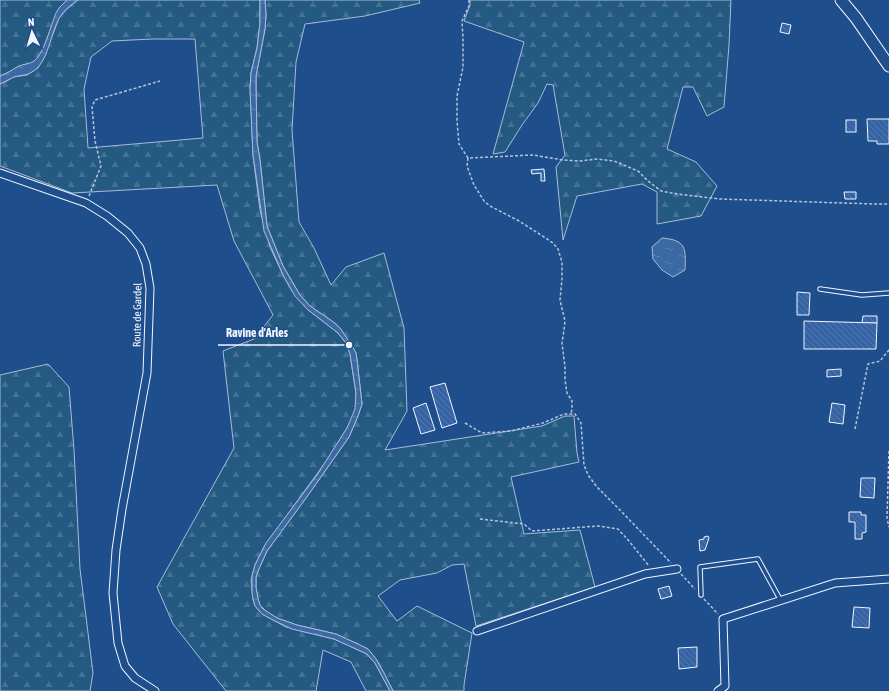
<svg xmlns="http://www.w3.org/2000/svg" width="889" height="691" font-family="'Asap Condensed',sans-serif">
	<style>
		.forest { fill: url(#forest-firs); stroke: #a8bbd7; fill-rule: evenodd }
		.water { fill: url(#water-ripples); stroke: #a8bbd7 }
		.building { fill: url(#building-back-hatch); stroke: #f2f6ff }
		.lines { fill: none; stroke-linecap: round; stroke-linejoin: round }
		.lane-casing { stroke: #f2f6ff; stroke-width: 5.5 }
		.street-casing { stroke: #f2f6ff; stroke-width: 9 }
		.primary-casing { stroke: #f2f6ff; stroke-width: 13 }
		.path { stroke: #b3c4dc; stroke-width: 1.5; stroke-dasharray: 3 2; stroke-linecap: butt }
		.lane { stroke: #1f4e8c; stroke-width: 3.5 }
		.street { stroke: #1f4e8c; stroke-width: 7 }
		.primary { stroke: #1f4e8c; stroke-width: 11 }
		.labels { text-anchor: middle; stroke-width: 3; stroke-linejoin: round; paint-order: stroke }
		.street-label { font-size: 11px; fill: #f2f6ff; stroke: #1f4e8c }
		.leader { fill: none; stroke: #f2f6ff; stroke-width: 1.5 }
		.callout-dot { fill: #f2f6ff; stroke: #1f4e8c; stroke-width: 1.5 }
		.callout-label { font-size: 12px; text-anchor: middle; font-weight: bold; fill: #f2f6ff; stroke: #1f4e8c; stroke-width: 3; stroke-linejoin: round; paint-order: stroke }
	</style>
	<defs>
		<pattern id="forest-firs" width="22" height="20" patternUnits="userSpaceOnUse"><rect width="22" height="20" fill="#245a82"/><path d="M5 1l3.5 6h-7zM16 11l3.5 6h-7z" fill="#447295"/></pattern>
		<pattern id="water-ripples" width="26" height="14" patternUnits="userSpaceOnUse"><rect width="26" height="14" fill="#3b69a3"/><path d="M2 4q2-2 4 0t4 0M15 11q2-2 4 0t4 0" fill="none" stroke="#587fb1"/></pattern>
		<pattern id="building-back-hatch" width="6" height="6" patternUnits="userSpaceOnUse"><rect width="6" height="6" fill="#3563a3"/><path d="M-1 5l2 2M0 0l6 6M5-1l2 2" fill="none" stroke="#537ab1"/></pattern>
	</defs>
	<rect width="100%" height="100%" fill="#1f4e8c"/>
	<g class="forest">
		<polygon points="0,0 67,0 57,12 43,49 36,60 32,63 19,66 9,72 0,76"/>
		<path d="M78,0H260V23L257,48L251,73L250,86L253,155L260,210L270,247L284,277L292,291L307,309L338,333L346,343L350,354L356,393V405L354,415L347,428L327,460L264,547L255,565L252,576L251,580L253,599L255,606L262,614L286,627L334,639L367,654L375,663L390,691H366L351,662L323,650L316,691H226L173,624L157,587L234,448L223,351L254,339L273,315L234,241L217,185L72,193L0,166V84L7,81L13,77L27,75L38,68L44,58L59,18L67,9ZM152,39H195L203,138L88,148L84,89L91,57L112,41Z"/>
		<polygon points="265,0 419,0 420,3 365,16 305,24 296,62 292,130 299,222 314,248 331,285 346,267 384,253 404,328 407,411 385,450 542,426 565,416 574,416 577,453 579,462 511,477 524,534 580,530 595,587 476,626 464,564 452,565 437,573 400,580 378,596 397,621 417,606 472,633 464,685 464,691 393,691 384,673 376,659 368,649 336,634 297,625 277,618 266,611 260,605 258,599 256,587 256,577 258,571 267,551 306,498 349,437 358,416 362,404 357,360 356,353 352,346 340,328 332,321 310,306 300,295 283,266 267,226 260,160 257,142 256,86 256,76 265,29 266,15"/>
		<polygon points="470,0 731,0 729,45 724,107 707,116 693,87 683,87 667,149 696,162 717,186 701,216 657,224 657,192 642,184 577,196 563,240 556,167 565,155 553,85 547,84 538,103 522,125 505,152 493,154 524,42 464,21 470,5"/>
		<polygon points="48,364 69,387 74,450 80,569 93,673 90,691 0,691 0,375"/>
	</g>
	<g class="water">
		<path d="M67,0H78C71,5 64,10 60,17C50,33 49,62 32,72C26,76 20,75 14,77C9,79 5,82 0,84V76C7,74 13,69 19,66C24,64 30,64 34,61C44,54 51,25 56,13L59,8Z"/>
		<polygon points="260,0 265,0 266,15 265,29 256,76 256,86 257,142 260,160 267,226 283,266 300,295 310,306 332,321 340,328 352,346 356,353 357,360 362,404 358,416 349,437 306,498 267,551 258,571 256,577 256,587 258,599 260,605 263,609 277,618 297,625 336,634 358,644 368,649 376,659 384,673 393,691 390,691 375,663 367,654 334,639 292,629 273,620 262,614 255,606 253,599 252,593 252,576 255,565 266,543 317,475 347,428 355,409 356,393 350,354 346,343 338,333 307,309 295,296 284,277 264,231 253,155 250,90 251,73 257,48 260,23"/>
		<path d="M662,238C686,240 686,248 685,270L673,277L662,270L653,259L652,247Z"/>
	</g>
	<g class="building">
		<polygon points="782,23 791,25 789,34 780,32"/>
		<polygon points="867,119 889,119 889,144 877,144 877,141 868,141"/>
		<rect x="846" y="120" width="10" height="12"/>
		<polygon points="544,169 545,181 541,181 541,173 532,174 531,170"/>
		<polygon points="844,192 856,192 856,199 845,199"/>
		<polygon points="797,292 810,293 809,315 797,315"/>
		<polygon points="863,316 877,316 877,323 862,323"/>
		<polygon points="804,321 877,323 876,349 804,349"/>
		<polygon points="841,369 841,376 827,377 827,370"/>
		<polygon points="445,383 457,423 442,428 430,387"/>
		<polygon points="426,403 435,430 421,434 413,408"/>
		<polygon points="832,403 845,405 843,424 829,422"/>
		<polygon points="861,478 875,478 874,498 860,497"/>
		<polygon points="849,512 861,512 861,515 866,515 866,532 862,533 862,539 855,539 855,522 849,522"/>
		<polygon points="708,536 709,538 705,550 700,551 699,540 704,539 704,537"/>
		<polygon points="669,586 672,596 661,599 658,589"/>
		<polygon points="854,607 870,608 869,628 852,627"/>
		<polygon points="697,647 697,667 679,669 678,648"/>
	</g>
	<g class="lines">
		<g class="lane-casing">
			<g id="lane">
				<polyline points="820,289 862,295 889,293"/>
				<polyline points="701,595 700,567 758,559 781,601"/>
			</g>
		</g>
		<g class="street-casing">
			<g id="street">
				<polyline points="0,173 86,203 107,216 128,233 140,248 146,264 150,288 147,373 122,509 116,550 113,593 118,643 125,666 135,678 155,691"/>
				<polyline points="477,631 645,574 677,569"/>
				<polyline points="718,691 725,686 723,619 835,583 889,579"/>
			</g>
		</g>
		<g class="primary-casing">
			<polyline id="primary" points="841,0 856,18 889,66"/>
		</g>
		<g class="path">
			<polyline points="469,0 469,6 462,21 463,38 463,67 457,96 457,121 459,144 468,158 533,155 563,160 580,161 597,159 614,161 638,171 648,181 661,191 677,194 720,199 874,204 889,204"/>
			<polyline points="468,158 467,166 474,185 484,201 490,206 519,221 541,235 553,243 558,249 562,262 562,279 560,300 565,321 564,330 562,343 565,367 565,380 567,393 572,401 572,409 571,414"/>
			<polyline points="89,196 101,166 95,141 92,107 95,100 160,81"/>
			<polyline points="465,423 482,433 511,431 543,423 564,414 575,414 581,423 584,465 588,475 597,487 619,509 671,563"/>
			<polyline points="855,429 868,364 880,361 889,350"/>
			<polyline points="889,451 887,518 889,527"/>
			<polyline points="480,519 524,524 532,531 598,526 618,529 629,541 649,566"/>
			<polyline points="681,574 695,589"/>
			<polyline points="704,599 718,614"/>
		</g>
		<use href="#lane" class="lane"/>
		<use href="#street" class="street"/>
		<use href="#primary" class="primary"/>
	</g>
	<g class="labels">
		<g class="street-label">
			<text transform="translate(137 315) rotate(-89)" y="4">Route de Gardel</text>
		</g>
	</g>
	<path class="leader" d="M349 345L296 345H218"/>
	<circle class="callout-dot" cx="349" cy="345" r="4"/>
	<g class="callout-label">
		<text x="257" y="337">Ravine d'Arles</text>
	</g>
	<g transform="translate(32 32) rotate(355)" stroke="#1f4e8c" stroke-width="3" paint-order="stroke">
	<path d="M0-3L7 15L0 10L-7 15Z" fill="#f2f6ff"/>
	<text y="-6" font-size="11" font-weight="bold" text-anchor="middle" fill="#f2f6ff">N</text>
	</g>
</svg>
